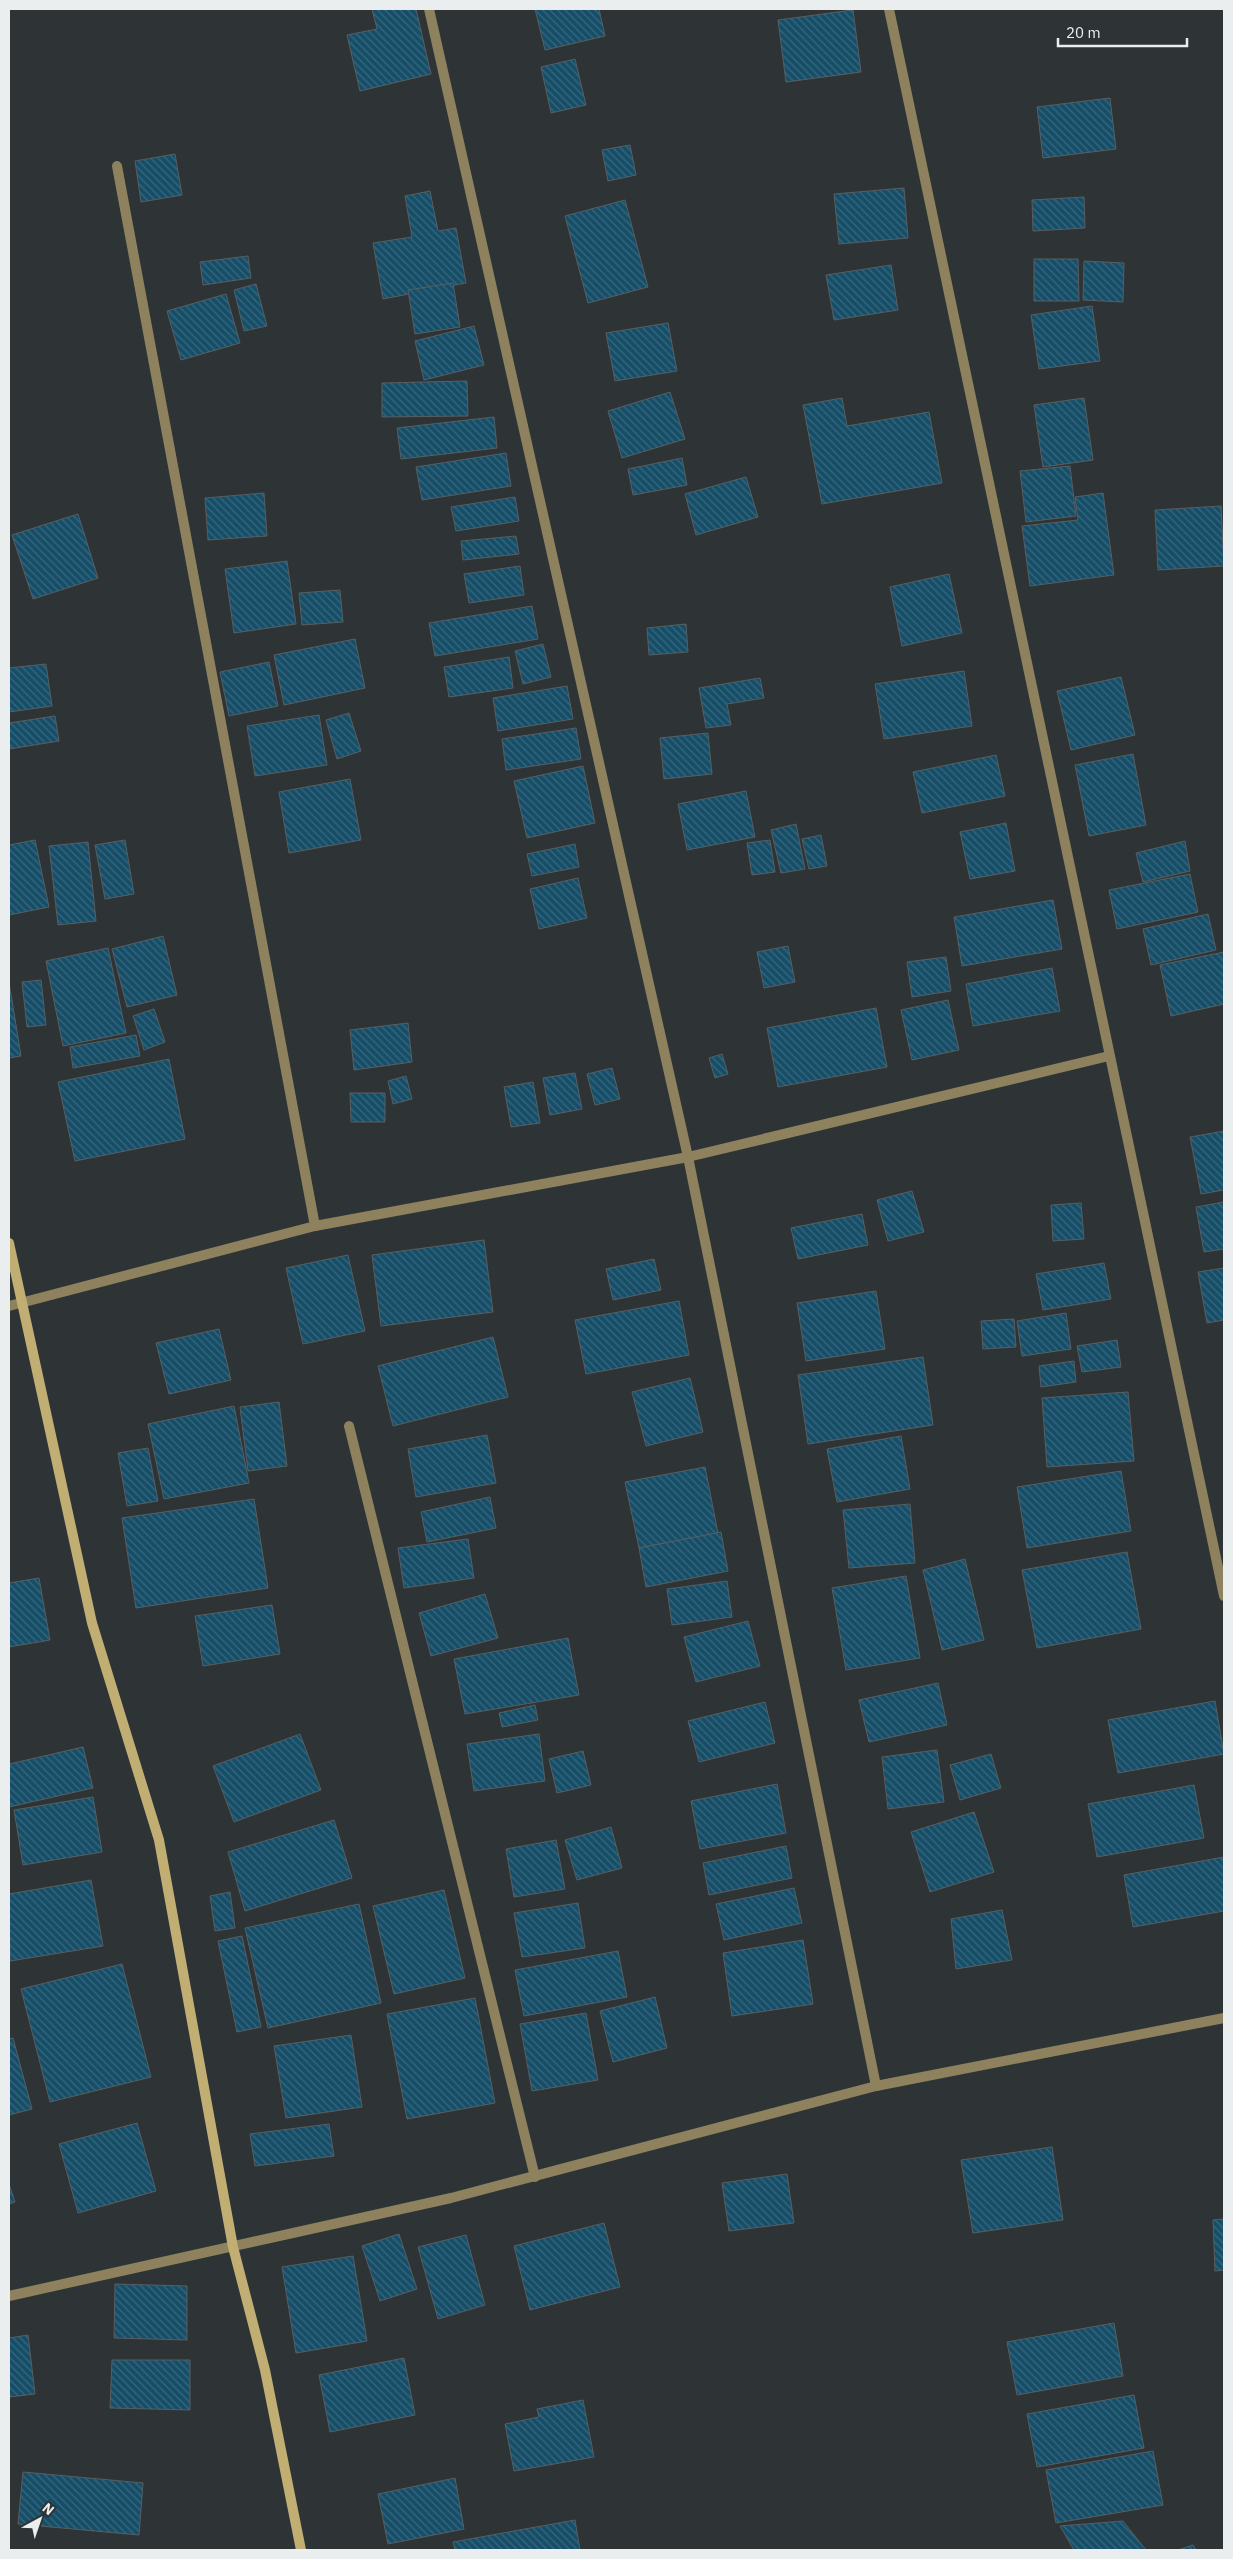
<svg xmlns="http://www.w3.org/2000/svg" width="1233" height="2559" font-family="'IBM Plex Sans',sans-serif">
	<style>
		.building { fill: url(#building-back-hatch); stroke: #595e61 }
		.lines { fill: none; stroke-linecap: round; stroke-linejoin: round }
		.street { stroke: #8d825d; stroke-width: 10 }
		.secondary { stroke: #c1ae73; stroke-width: 10 }
	</style>
	<defs>
		<pattern id="building-back-hatch" width="6" height="6" patternUnits="userSpaceOnUse" patternTransform="scale(1.25)"><rect width="6" height="6" fill="#164e68"/><path d="M-1 5l2 2M0 0l6 6M5-1l2 2" fill="none" stroke="#38687e"/></pattern>
	</defs>
	<rect width="100%" height="100%" fill="#2e3336"/>
	<g class="building">
		<polygon points="372,9 416,9 431,74 360,91 347,35 377,29"/>
		<polygon points="535,9 599,9 605,36 545,50"/>
		<polygon points="853,10 861,72 786,82 778,20"/>
		<polygon points="575,59 586,105 551,113 541,67"/>
		<polygon points="1110,98 1116,149 1043,158 1037,107"/>
		<polygon points="630,145 636,175 608,181 602,150"/>
		<polygon points="175,154 182,195 141,202 135,161"/>
		<polygon points="904,188 908,238 839,244 834,194"/>
		<polygon points="430,191 438,231 456,228 466,283 383,299 373,243 412,237 405,196"/>
		<polygon points="1084,197 1085,228 1033,231 1032,200"/>
		<polygon points="625,200 648,287 588,303 565,216"/>
		<polygon points="248,256 251,278 203,285 200,262"/>
		<polygon points="1034,259 1078,259 1079,301 1034,301"/>
		<polygon points="1084,261 1124,263 1123,302 1083,300"/>
		<polygon points="891,265 898,310 834,320 826,275"/>
		<polygon points="453,283 460,327 415,334 408,290"/>
		<polygon points="256,284 267,326 244,331 234,290"/>
		<polygon points="226,294 240,343 181,360 167,311"/>
		<polygon points="1092,306 1100,361 1039,369 1031,315"/>
		<polygon points="668,323 677,371 615,381 606,333"/>
		<polygon points="474,326 484,365 424,380 415,341"/>
		<polygon points="467,381 468,416 382,417 382,383"/>
		<polygon points="670,392 685,439 622,458 608,411"/>
		<polygon points="842,398 847,426 929,412 942,483 822,504 803,405"/>
		<polygon points="1084,398 1093,460 1043,467 1034,405"/>
		<polygon points="494,417 497,448 401,459 397,428"/>
		<polygon points="506,453 511,486 422,500 416,467"/>
		<polygon points="682,458 687,485 633,495 628,469"/>
		<polygon points="1070,466 1076,516 1026,522 1020,471"/>
		<polygon points="746,477 758,517 696,535 685,494"/>
		<polygon points="264,493 267,536 208,540 205,498"/>
		<polygon points="1103,493 1114,575 1030,586 1022,526 1078,520 1075,497"/>
		<polygon points="515,497 519,521 456,531 451,507"/>
		<polygon points="1221,506 1224,566 1158,570 1155,510"/>
		<polygon points="78,514 98,578 33,599 12,535"/>
		<polygon points="516,536 519,554 463,560 461,541"/>
		<polygon points="287,561 296,624 234,633 225,569"/>
		<polygon points="520,566 524,595 469,603 464,574"/>
		<polygon points="949,574 962,633 902,646 890,587"/>
		<polygon points="340,590 343,622 302,625 299,593"/>
		<polygon points="532,606 538,639 435,656 429,623"/>
		<polygon points="686,624 688,652 649,655 647,628"/>
		<polygon points="355,639 365,688 284,705 274,655"/>
		<polygon points="543,644 551,677 523,684 515,651"/>
		<polygon points="509,657 513,688 449,697 444,667"/>
		<polygon points="269,662 278,706 229,716 220,672"/>
		<polygon points="46,664 52,706 9,712 9,668"/>
		<polygon points="964,671 972,726 884,739 875,684"/>
		<polygon points="1121,677 1135,735 1071,750 1057,691"/>
		<polygon points="760,678 764,698 727,704 731,725 706,728 699,688"/>
		<polygon points="567,686 573,719 498,731 493,698"/>
		<polygon points="349,713 361,751 337,759 326,720"/>
		<polygon points="319,715 327,765 255,776 247,726"/>
		<polygon points="55,716 59,741 9,749 9,723"/>
		<polygon points="576,728 581,759 506,770 502,739"/>
		<polygon points="708,733 712,774 664,779 660,738"/>
		<polygon points="1133,754 1146,825 1089,836 1075,765"/>
		<polygon points="996,755 1005,796 922,813 913,772"/>
		<polygon points="583,766 595,823 527,838 514,781"/>
		<polygon points="350,779 361,840 289,853 279,792"/>
		<polygon points="746,791 755,837 687,850 678,804"/>
		<polygon points="1006,823 1015,871 970,879 960,832"/>
		<polygon points="796,824 805,869 781,873 771,830"/>
		<polygon points="821,835 827,866 809,869 802,839"/>
		<polygon points="35,840 49,907 9,915 9,845"/>
		<polygon points="125,840 134,894 105,899 95,845"/>
		<polygon points="770,840 775,872 752,875 747,843"/>
		<polygon points="1185,841 1190,871 1143,882 1136,853"/>
		<polygon points="88,842 96,921 58,925 49,846"/>
		<polygon points="575,844 579,867 532,876 527,854"/>
		<polygon points="1190,874 1198,912 1117,929 1109,890"/>
		<polygon points="578,878 587,918 539,929 530,889"/>
		<polygon points="1053,900 1062,949 962,966 954,917"/>
		<polygon points="1208,914 1216,950 1151,965 1143,929"/>
		<polygon points="163,936 177,995 127,1007 112,949"/>
		<polygon points="788,946 795,982 764,988 757,952"/>
		<polygon points="108,948 126,1033 63,1046 46,961"/>
		<polygon points="1224,952 1224,1004 1171,1016 1160,965"/>
		<polygon points="946,957 951,991 912,997 907,962"/>
		<polygon points="1052,968 1060,1011 973,1026 966,984"/>
		<polygon points="41,980 46,1025 27,1027 22,982"/>
		<polygon points="9,982 21,1056 9,1058"/>
		<polygon points="948,1000 959,1050 912,1060 901,1010"/>
		<polygon points="876,1008 887,1067 778,1087 767,1028"/>
		<polygon points="154,1009 165,1042 144,1050 133,1016"/>
		<polygon points="408,1023 412,1062 354,1070 350,1030"/>
		<polygon points="136,1035 140,1056 73,1068 70,1047"/>
		<polygon points="722,1054 728,1074 715,1078 709,1058"/>
		<polygon points="169,1059 185,1139 75,1161 58,1082"/>
		<polygon points="612,1068 620,1099 595,1105 587,1074"/>
		<polygon points="575,1073 582,1109 550,1115 543,1078"/>
		<polygon points="406,1076 412,1099 393,1104 388,1081"/>
		<polygon points="533,1082 540,1123 511,1127 504,1087"/>
		<polygon points="350,1093 385,1093 385,1122 351,1122"/>
		<polygon points="1224,1131 1224,1190 1201,1194 1190,1137"/>
		<polygon points="912,1191 924,1232 888,1241 877,1200"/>
		<polygon points="1224,1202 1224,1249 1204,1252 1196,1207"/>
		<polygon points="1081,1203 1084,1239 1053,1241 1051,1205"/>
		<polygon points="862,1214 868,1245 798,1259 791,1228"/>
		<polygon points="484,1240 493,1312 381,1326 372,1255"/>
		<polygon points="348,1255 365,1331 303,1344 286,1268"/>
		<polygon points="654,1259 661,1290 613,1300 606,1269"/>
		<polygon points="1104,1263 1111,1299 1043,1310 1036,1274"/>
		<polygon points="1224,1268 1224,1320 1207,1323 1198,1272"/>
		<polygon points="876,1291 885,1349 806,1361 797,1303"/>
		<polygon points="679,1301 689,1355 586,1374 575,1320"/>
		<polygon points="1066,1313 1071,1349 1022,1356 1017,1321"/>
		<polygon points="1014,1319 1016,1347 983,1349 981,1321"/>
		<polygon points="219,1329 231,1380 169,1394 156,1343"/>
		<polygon points="493,1337 508,1397 393,1426 378,1366"/>
		<polygon points="1117,1340 1121,1367 1082,1372 1077,1346"/>
		<polygon points="923,1357 933,1425 808,1444 798,1375"/>
		<polygon points="1074,1361 1076,1382 1041,1387 1039,1366"/>
		<polygon points="690,1378 703,1432 646,1446 632,1392"/>
		<polygon points="1128,1392 1134,1461 1047,1467 1042,1398"/>
		<polygon points="279,1402 287,1466 248,1471 240,1407"/>
		<polygon points="234,1406 249,1483 164,1499 148,1424"/>
		<polygon points="487,1435 496,1483 416,1497 408,1449"/>
		<polygon points="901,1436 910,1489 837,1502 827,1449"/>
		<polygon points="148,1448 158,1501 127,1506 118,1453"/>
		<polygon points="705,1467 718,1533 639,1548 625,1482"/>
		<polygon points="1121,1471 1131,1531 1027,1548 1017,1487"/>
		<polygon points="490,1497 496,1528 427,1542 421,1512"/>
		<polygon points="254,1499 268,1588 136,1608 122,1518"/>
		<polygon points="910,1504 915,1563 849,1568 843,1510"/>
		<polygon points="721,1532 728,1571 646,1587 639,1548"/>
		<polygon points="468,1539 474,1578 404,1588 398,1548"/>
		<polygon points="1127,1552 1141,1629 1037,1648 1022,1570"/>
		<polygon points="965,1559 984,1640 942,1650 923,1570"/>
		<polygon points="906,1576 920,1658 846,1670 832,1588"/>
		<polygon points="39,1578 50,1640 9,1647 9,1583"/>
		<polygon points="727,1581 732,1617 672,1625 667,1589"/>
		<polygon points="485,1594 498,1638 431,1656 419,1613"/>
		<polygon points="272,1605 280,1654 203,1666 195,1616"/>
		<polygon points="748,1621 760,1666 696,1682 684,1637"/>
		<polygon points="568,1638 579,1695 465,1714 454,1659"/>
		<polygon points="938,1683 947,1725 869,1742 859,1700"/>
		<polygon points="1215,1701 1224,1754 1118,1773 1108,1720"/>
		<polygon points="765,1702 775,1743 699,1762 688,1721"/>
		<polygon points="535,1705 538,1720 502,1727 499,1713"/>
		<polygon points="300,1734 321,1790 234,1822 213,1766"/>
		<polygon points="539,1734 545,1781 474,1791 467,1744"/>
		<polygon points="83,1747 93,1788 9,1807 9,1764"/>
		<polygon points="937,1750 944,1802 888,1809 882,1757"/>
		<polygon points="583,1751 591,1785 557,1793 549,1759"/>
		<polygon points="991,1754 1001,1788 960,1800 950,1765"/>
		<polygon points="777,1784 786,1833 700,1849 691,1801"/>
		<polygon points="1194,1785 1204,1838 1097,1857 1088,1804"/>
		<polygon points="93,1797 102,1852 23,1865 14,1810"/>
		<polygon points="974,1812 994,1872 930,1892 911,1832"/>
		<polygon points="334,1820 352,1878 245,1911 228,1852"/>
		<polygon points="611,1827 622,1868 577,1880 565,1840"/>
		<polygon points="556,1840 565,1889 514,1897 506,1849"/>
		<polygon points="786,1846 792,1878 709,1895 703,1863"/>
		<polygon points="1224,1857 1224,1911 1133,1927 1124,1875"/>
		<polygon points="91,1880 103,1946 10,1961 9,1894"/>
		<polygon points="794,1888 802,1923 724,1940 716,1904"/>
		<polygon points="444,1890 465,1978 394,1994 373,1906"/>
		<polygon points="230,1892 235,1928 215,1931 210,1896"/>
		<polygon points="578,1903 585,1948 522,1957 514,1913"/>
		<polygon points="359,1904 381,2003 268,2028 245,1928"/>
		<polygon points="1002,1910 1012,1960 956,1969 951,1919"/>
		<polygon points="242,1936 261,2027 237,2032 218,1941"/>
		<polygon points="803,1940 813,2004 732,2016 723,1953"/>
		<polygon points="618,1951 627,1997 524,2016 515,1970"/>
		<polygon points="122,1964 151,2077 50,2102 21,1989"/>
		<polygon points="655,1997 667,2048 613,2062 600,2011"/>
		<polygon points="475,1998 495,2103 407,2119 387,2014"/>
		<polygon points="586,2013 598,2080 532,2091 520,2024"/>
		<polygon points="351,2035 362,2107 286,2118 274,2046"/>
		<polygon points="13,2038 32,2109 9,2115 9,2039"/>
		<polygon points="137,2123 156,2191 78,2213 59,2144"/>
		<polygon points="329,2124 334,2156 255,2166 250,2134"/>
		<polygon points="1052,2147 1063,2220 973,2233 961,2160"/>
		<polygon points="787,2174 794,2223 729,2231 722,2183"/>
		<polygon points="9,2184 15,2202 9,2204"/>
		<polygon points="1224,2219 1224,2270 1215,2271 1213,2220"/>
		<polygon points="604,2223 620,2287 530,2310 514,2246"/>
		<polygon points="399,2234 417,2289 380,2301 362,2246"/>
		<polygon points="466,2235 485,2305 438,2319 418,2247"/>
		<polygon points="353,2256 367,2341 296,2353 282,2267"/>
		<polygon points="115,2284 187,2286 187,2340 114,2338"/>
		<polygon points="1114,2323 1123,2376 1017,2395 1007,2342"/>
		<polygon points="28,2335 35,2394 9,2397 9,2338"/>
		<polygon points="404,2358 415,2415 330,2432 319,2375"/>
		<polygon points="112,2360 190,2360 190,2410 110,2408"/>
		<polygon points="1134,2395 1144,2448 1037,2467 1027,2414"/>
		<polygon points="583,2400 594,2457 514,2471 505,2424 539,2417 537,2409"/>
		<polygon points="1153,2451 1163,2505 1056,2523 1046,2470"/>
		<polygon points="23,2472 143,2483 139,2535 18,2524"/>
		<polygon points="455,2478 464,2529 388,2544 378,2494"/>
		<polygon points="575,2520 580,2550 455,2550 453,2542"/>
		<polygon points="1123,2521 1146,2550 1074,2550 1060,2526"/>
		<polygon points="1193,2545 1196,2550 1178,2550"/>
	</g>
	<g class="lines">
		<g class="street">
			<polyline points="429,9 688,1157 876,2086"/>
			<polyline points="889,9 1224,1596"/>
			<polyline points="117,166 315,1226"/>
			<polyline points="9,1306 315,1226 688,1157 1109,1056"/>
			<polyline points="349,1426 535,2177"/>
			<polyline points="9,2296 451,2198 876,2086 1224,2018"/>
		</g>
		<polyline class="secondary" points="9,1243 92,1623 159,1840 233,2247 265,2370 301,2550"/>
	</g>
	<rect width="1233" height="2559" fill="none" stroke="#eaeeef" stroke-width="20"/>
	<g transform="translate(40 2519) rotate(40)" stroke="#2e3336" stroke-width="4" paint-order="stroke">
	<path d="M0-4L9 19L0 12L-9 19Z" fill="#eaeeef"/>
	<text y="-8" font-size="14" font-weight="bold" text-anchor="middle" fill="#eaeeef">N</text>
	</g>
	<path d="M1058 38v8h129v-8" fill="none" stroke="#eaeeef" stroke-width="2.5"/>
	<text x="1066" y="38" font-size="15" fill="#eaeeef" stroke="#2e3336" stroke-width="4" paint-order="stroke">20 m</text>
</svg>
